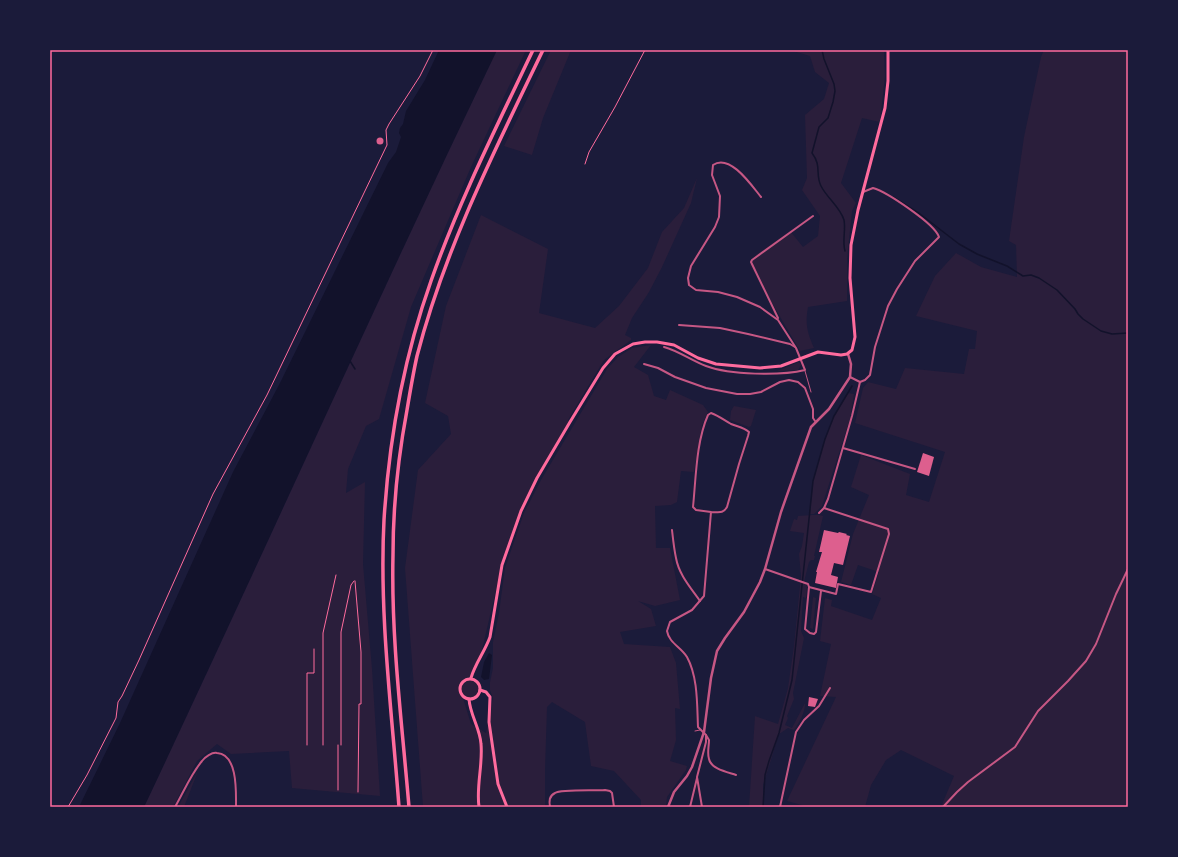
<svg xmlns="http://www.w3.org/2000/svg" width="1178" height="857" font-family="'Work Sans',sans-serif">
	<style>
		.green { fill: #2a1e3b }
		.water { fill: #12122b }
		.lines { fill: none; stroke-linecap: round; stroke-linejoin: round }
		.stream { stroke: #12122b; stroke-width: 1.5 }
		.building { fill: #dd5f8e }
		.path { stroke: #ff6b9d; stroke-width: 1 }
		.service { stroke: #c65784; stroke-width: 1 }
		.minor { stroke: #c65784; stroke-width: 2 }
		.tertiary { stroke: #c65784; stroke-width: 2.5 }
		.secondary { stroke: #ff6b9d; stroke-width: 3 }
		.motorway { stroke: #ff6b9d; stroke-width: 3.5 }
		.neatline { fill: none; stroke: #ff6b9d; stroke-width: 1.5 }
	</style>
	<rect width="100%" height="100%" fill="#1b1b3a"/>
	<g class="green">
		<path d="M497,50H526L471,167L411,307L379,419L366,426L348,469L346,493L365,482L363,564L372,669L380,796L292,788L289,751L231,754L217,744L197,761L173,807H144C263,555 376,301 497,50Z"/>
		<polygon points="551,50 571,50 543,118 532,155 504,146"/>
		<path d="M790,50H884L885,76L880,122L862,118L841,183L856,203L852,211L847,259V301L808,307C805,324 807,332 814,348L800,351L750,265L756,255L790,231L803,247L818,236L820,216L802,190L807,178L805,115L824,99L829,83L815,72L810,56Z"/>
		<polygon points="1044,50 1128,50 1128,807 941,807 954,776 901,750 886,760 871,785 865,807 809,807 787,801 836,697 820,696 831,644 820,641 825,598 832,600 831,606 872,620 881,598 872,594 879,572 858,565 851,585 841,582 853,534 869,495 851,487 861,455 910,474 906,495 929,502 945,452 855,423 863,388 868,382 896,389 905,368 964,374 969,349 975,349 977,331 916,316 935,276 956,253 981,267 1017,277 1016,245 1009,241 1024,137 1041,57"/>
		<path d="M697,178L691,203L662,267L649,292L632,318L625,335L631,338V340L604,360L568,420L570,422L527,497L502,565L480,658L471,678C487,683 480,704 463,698L471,724L486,733L493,698L490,690V682L493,668V642L499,613L505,568L524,513L541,480L607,369L618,357L632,348L651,345L634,367L648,375L654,396L666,400L670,390L703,405L708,412L702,425L694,472L681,471L677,502L671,505L655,506L656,548H670L680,600L655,606L638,601L651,609L656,626L620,632L624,644L670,647L676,663L680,709L675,708L676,740L670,761L687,766L686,770L667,797L666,807H641V800L614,771L591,766L585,722L552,702L547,707L545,770V807H423L405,568L418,470L451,434L448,416L425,403L446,306L481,215L548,249L539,313L595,328L619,306L648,268L662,232L684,208Z"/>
		<polygon points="799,362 801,365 798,370 777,371"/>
		<polygon points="848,393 854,394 850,419 822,506 814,514 810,514 813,481 825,439 834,416"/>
		<polygon points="734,406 756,410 751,426 749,427 730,420 731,411"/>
		<path d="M812,515H819L823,516L814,556H815L814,560H811L809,562L804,582L807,586L806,598L803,597L801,631L804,638L793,693L794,699L787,716L788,718L785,725L792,728L805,703C805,713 800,721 794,730L788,728L779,734L763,785V807H749L755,716L778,724L788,688L794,646L801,576L799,554L802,546L804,533L790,531L794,519L797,520L798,516Z"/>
		<polygon points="813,597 816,598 813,629 810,628"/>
		<polygon points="198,771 184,807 178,807"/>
	</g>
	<g class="water">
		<path d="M439,50H497C376,301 263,555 144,807H79L120,723L233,472L280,383L388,163L396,152L401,137L399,133L400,128L403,124L406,111L425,80Z"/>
		<polygon points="489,653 492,655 489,679 484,680 481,677 484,662"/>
	</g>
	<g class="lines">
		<g class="stream">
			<path d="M822,50L824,59L834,84L835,91L833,102L828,118L819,127L812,153C822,166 815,174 821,186C827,198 840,207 844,220C846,230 842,241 845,251"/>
			<polyline points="893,197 920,214 959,244 977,254 1007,266 1023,276 1031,275 1039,278 1057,290 1075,309 1078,314 1083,319 1101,331 1112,334 1128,333"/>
			<polyline points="350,361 355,369"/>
			<polyline points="763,807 765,775 769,761 779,733 792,680 813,481 825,439 834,416 852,386"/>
		</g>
	</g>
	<g class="building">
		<circle cx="380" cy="141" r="3.5"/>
		<polygon points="923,453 934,457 929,476 917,472"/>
		<polygon points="824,530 838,533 839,532 847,534 846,535 850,536 843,565 834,563 831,575 838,577 836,588 815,583 817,572 816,572 822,552 819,552"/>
		<polygon points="809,697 818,699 815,707 808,706"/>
	</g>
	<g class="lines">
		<g class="path">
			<polyline points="585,164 589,152 615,107 645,50"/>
			<polyline points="355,581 361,652 361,704 359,704 358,792"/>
			<polyline points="307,745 307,673 314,673 314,649"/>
			<polyline points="323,745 323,633 336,575"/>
			<polyline points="338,745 338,790"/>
			<polyline points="341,745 341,632 351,585 354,581"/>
			<polyline points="68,807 87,775 116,718 118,702 122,696 139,660 213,494 267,395 387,145 386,130 389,124 420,76 433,50"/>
		</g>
		<g class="service">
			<polyline points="805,371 811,392"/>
			<polyline points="695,731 700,730"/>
		</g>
		<g class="minor">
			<polyline points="778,318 751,262 752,260 813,216"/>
			<polyline points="679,325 720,328 748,334 790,344 795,347"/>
			<path d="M664,347C679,351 692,361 706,366C730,375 780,376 805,370L796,348L778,320L760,307L737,297L718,292L696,290L689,285L688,278L691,266L715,227L719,217L720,196L712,175L713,165C730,153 752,186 761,197"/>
			<polyline points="644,364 658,368 675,377 706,388 737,394 750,394 761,392 780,382 789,380 798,382 805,388 813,409 813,418 815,421"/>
			<path d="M850,377L860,382L865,380L870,375L875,347L882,325L888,306L897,289L915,261L939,237C935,224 887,192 873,188L863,192"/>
			<polyline points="843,448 915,469"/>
			<polyline points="819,513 824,508 828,499 852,416 860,382"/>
			<path d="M672,530C673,539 674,549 676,558C679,575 691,588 700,601"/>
			<polyline points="765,569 808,584 809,587 836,594 838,584 871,592 889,534 888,529 824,508"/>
			<polyline points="809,587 805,629 810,633 814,634 816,632 821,591"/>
			<path d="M706,735L709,740C709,746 707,753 709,759C711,769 727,772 736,775"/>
			<path d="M175,807C183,793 191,774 202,761C205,757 212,752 217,753C238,754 236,793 236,807"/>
			<path d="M550,807C549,801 549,796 555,793C561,789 595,791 605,790L610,791L612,793L614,807"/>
			<polyline points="690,807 697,778"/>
			<path d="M702,807L697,777L706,742V735L698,727C697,705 698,677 687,657C681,647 669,643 667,631L670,622L692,610L704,596L711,512C719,512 723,514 727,507L739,464L748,436L749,432C743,427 738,427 731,424C724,420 719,416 711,413L708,415C696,442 696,478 693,507L696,510L711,512"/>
			<polyline points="780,807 796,732 804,720 819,706 830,688"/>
			<polyline points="943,807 957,792 968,782 1015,747 1038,711 1068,681 1086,661 1096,644 1116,594 1128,569"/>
		</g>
		<polyline class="tertiary" points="668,807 674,792 687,776 692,767 704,732 711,678 717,651 725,638 744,612 760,582 765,569 781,512 811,427 829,409 850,377 851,364 848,354"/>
		<g class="secondary">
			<path d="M471,678C475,664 485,651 490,637L502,565L521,511L537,478L570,422L603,368L615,354L633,344L645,342H657L674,345L698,358L716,364L760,368L781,366L818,352L841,355L847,354L852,350L855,337L850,278L851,245L858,210L885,108L888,81V50"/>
			<circle cx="470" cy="689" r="10"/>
			<polyline points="480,690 486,692 490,697 489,722 498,784 507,807"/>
			<path d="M469,699C470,715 480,728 481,744C483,765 476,786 479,807"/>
		</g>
		<g class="motorway">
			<path d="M399,807C392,712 379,615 384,520C389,439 404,357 431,281C459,201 497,126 533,50"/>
			<path d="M409,807C402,723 391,639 393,555C393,506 398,458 407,410C410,392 413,374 417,356C445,248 495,150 543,50"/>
		</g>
	</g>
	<rect width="1178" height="857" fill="none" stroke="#1b1b3a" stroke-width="102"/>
	<rect x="51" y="51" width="1076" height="755" class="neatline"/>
</svg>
